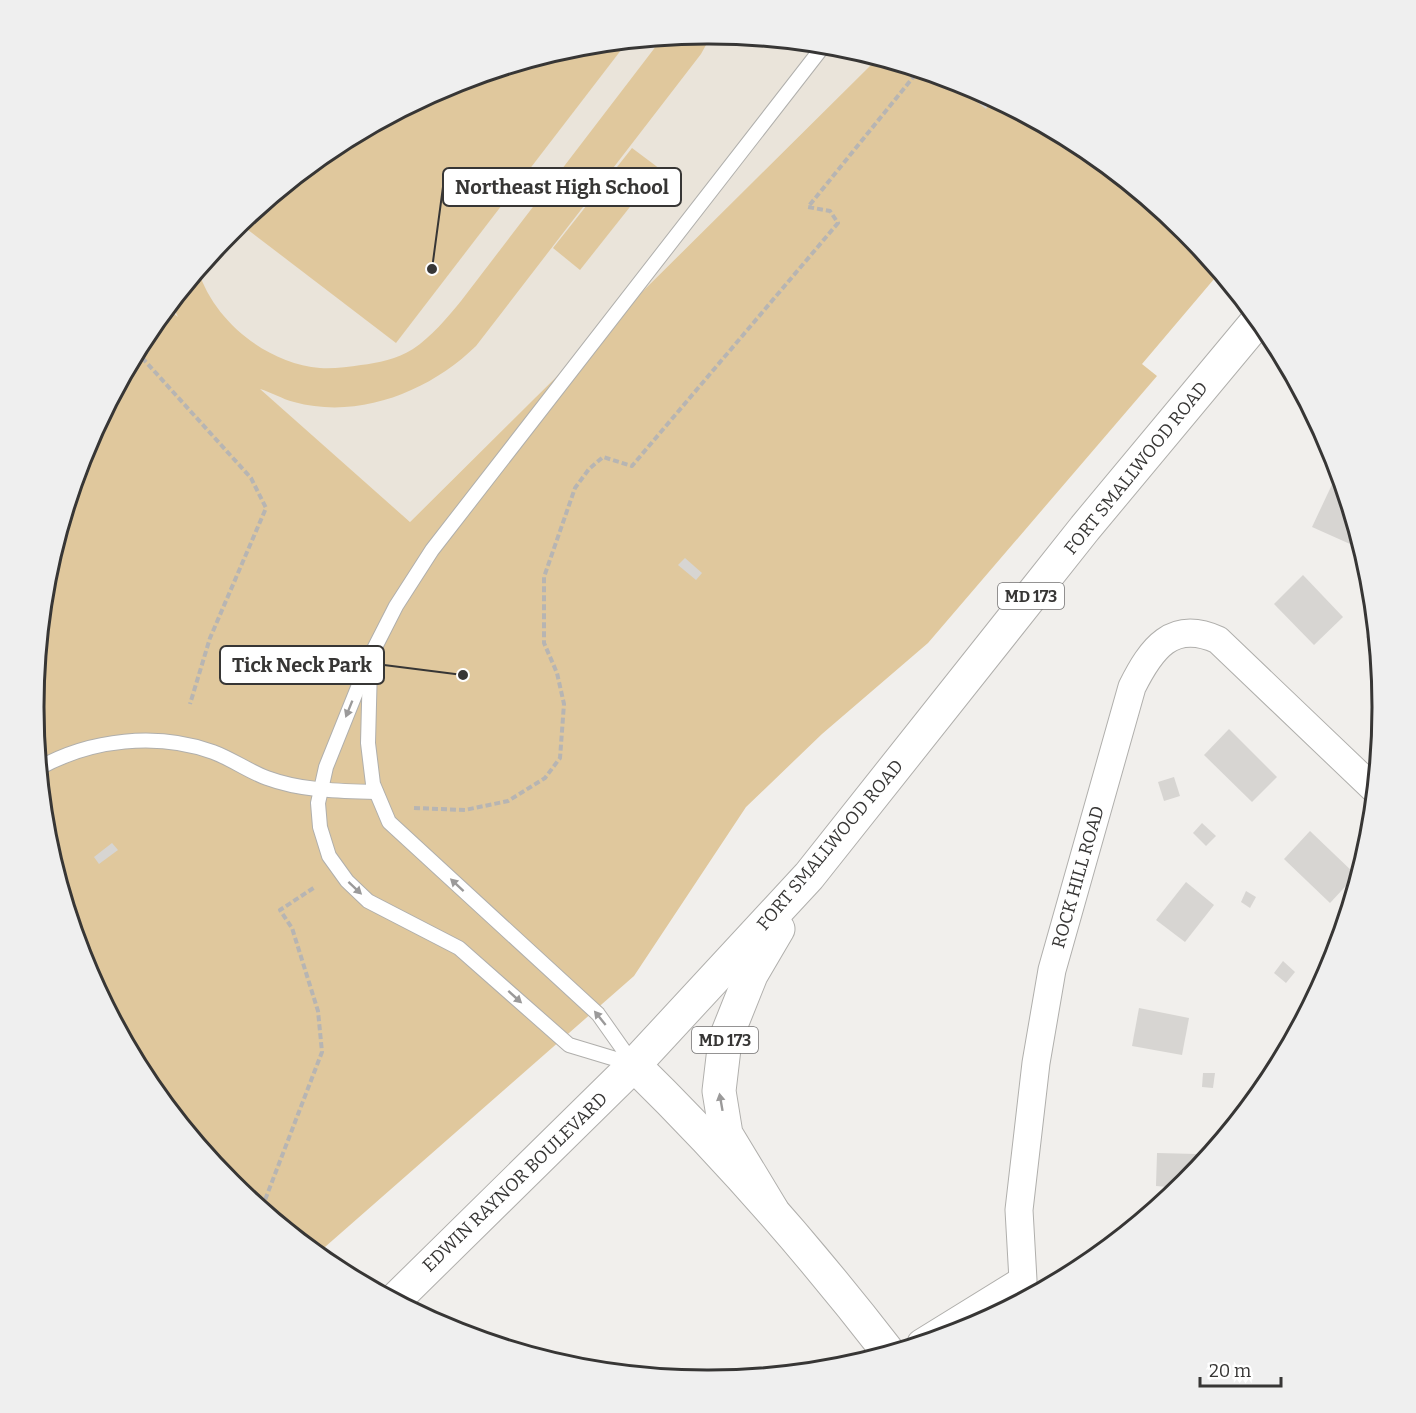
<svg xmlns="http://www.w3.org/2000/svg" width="1416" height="1413" font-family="Bitter,serif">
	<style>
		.built { fill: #eae4da }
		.green { fill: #e0c89d }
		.building { fill: #d7d5d2 }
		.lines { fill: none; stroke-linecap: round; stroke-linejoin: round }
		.lane-casing { stroke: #b0afac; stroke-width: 16 }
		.street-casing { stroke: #b0afac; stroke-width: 29 }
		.secondary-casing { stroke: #b0afac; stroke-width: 35 }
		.primary-casing { stroke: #b0afac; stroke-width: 35 }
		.path { stroke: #b7b5b3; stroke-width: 4; stroke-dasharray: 6 3; stroke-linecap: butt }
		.lane { stroke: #fff; stroke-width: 14 }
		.street { stroke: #fff; stroke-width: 27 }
		.secondary { stroke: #fff; stroke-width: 33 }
		.primary { stroke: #fff; stroke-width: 33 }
		.oneway { fill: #9b9a9a }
		.labels { text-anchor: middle; stroke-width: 5; stroke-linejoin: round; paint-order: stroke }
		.shield { fill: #fff; stroke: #737272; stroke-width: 1.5 }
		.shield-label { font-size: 16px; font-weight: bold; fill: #373635 }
		.street-label { font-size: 18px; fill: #373635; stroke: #fff }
		.rim { fill: none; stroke: #373635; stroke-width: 3 }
		.leader { fill: none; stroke: #373635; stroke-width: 2 }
		.callout-dot { fill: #373635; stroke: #fff; stroke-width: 2 }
		.callout { fill: #fff; stroke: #373635; stroke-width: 2 }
		.callout-label { font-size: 20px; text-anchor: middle; font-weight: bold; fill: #373635 }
	</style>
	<rect width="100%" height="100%" fill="#f1efec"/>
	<polygon class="built" points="706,33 841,46 879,57 410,522 167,308 230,231 332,147 448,84 575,46"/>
	<g class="green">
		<path d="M707,33L712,34L701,54L476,346C430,391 359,420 294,402C282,399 271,392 260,389L410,522L879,57L967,84L1083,146L1185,230L1220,272L1142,364L1157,376L928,643L822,734L746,807L634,976L317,1254L231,1183L147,1081L84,965L46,838L33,707L46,575L84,449L146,333L167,308L178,317L171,303L198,270C214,321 266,363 320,368C332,369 348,367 361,365C378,363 397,359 413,349C431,337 447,318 461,301L663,37Z"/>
		<polygon points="628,41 396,343 239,223 332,147 448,84 575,46"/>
		<polygon points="632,148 660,169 580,270 553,248"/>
	</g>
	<g class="building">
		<polygon points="972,87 992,100 986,109 967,94"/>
		<polygon points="1336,476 1340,478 1361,544 1359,548 1312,527"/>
		<polygon points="685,558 702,573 696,580 678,565"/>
		<polygon points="1303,575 1343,617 1314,645 1274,604"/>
		<polygon points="1375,628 1377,648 1366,637"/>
		<polygon points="1229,729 1277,777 1252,802 1204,755"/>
		<polygon points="1174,777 1180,796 1164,801 1158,782"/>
		<polygon points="1202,823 1216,836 1206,846 1193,833"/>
		<polygon points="1310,831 1356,875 1330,903 1284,859"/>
		<polygon points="112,843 118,850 99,864 94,857"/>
		<polygon points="1186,882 1214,905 1185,942 1156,920"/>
		<polygon points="1246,891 1256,897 1250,908 1241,902"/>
		<polygon points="1283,961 1295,972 1286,983 1274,973"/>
		<polygon points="1139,1008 1189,1018 1182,1055 1132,1046"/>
		<polygon points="1203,1073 1215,1073 1213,1088 1202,1087"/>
		<polygon points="1157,1153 1197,1154 1196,1170 1180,1188 1156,1186"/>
	</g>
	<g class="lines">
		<g class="lane-casing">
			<g id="lane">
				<polyline points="370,666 368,743 373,784 389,822 598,1014 634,1065"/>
				<path d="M39,768C91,739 157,732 213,752C232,759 248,771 267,778C302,791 340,791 376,792"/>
				<polyline points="632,1064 569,1045 459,948 368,901 347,881 329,856 320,827 318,803 326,767 371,655 396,606 432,550 825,44"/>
			</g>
		</g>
		<g class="street-casing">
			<path id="street" d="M921,1343L1023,1280L1019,1210L1036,1063L1052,970L1132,687C1151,649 1172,619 1218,640L1375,790"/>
		</g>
		<g class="secondary-casing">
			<path id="secondary" d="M634,1065C726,1155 810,1251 889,1353"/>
		</g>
		<g class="primary-casing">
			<g id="primary">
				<polyline points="772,1210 726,1134 719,1091 725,1040 751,975 778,929"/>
				<polyline points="395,1300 634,1065 809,876 1085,528 1259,319"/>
			</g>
		</g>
		<g class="path">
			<polyline points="136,351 251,478 266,508 210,638 190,704"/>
			<polyline points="414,808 465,810 508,801 545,778 560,758 564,704 557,673 544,643 544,577 575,488 589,469 603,457 632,466 838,223 830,211 808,207 919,70"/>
			<polyline points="259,1206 265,1200 322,1052 318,1011 292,928 280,910 315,887"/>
		</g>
		<use href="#lane" class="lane"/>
		<use href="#street" class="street"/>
		<use href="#secondary" class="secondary"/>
		<use href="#primary" class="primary"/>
	</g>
	<defs><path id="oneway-solid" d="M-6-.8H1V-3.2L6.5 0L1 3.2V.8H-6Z" transform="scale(1.5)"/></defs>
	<g class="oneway">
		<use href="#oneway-solid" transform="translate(349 709) rotate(112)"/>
		<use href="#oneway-solid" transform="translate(457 885) rotate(-137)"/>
		<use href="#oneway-solid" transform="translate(355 888) rotate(43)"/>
		<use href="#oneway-solid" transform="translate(515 997) rotate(42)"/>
		<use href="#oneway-solid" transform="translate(600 1018) rotate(-129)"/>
		<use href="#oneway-solid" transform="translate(721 1102) rotate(-100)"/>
	</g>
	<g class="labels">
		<g class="shield">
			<rect x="998" y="583" width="66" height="26" rx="4.5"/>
			<rect x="692" y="1027" width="66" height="26" rx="4.5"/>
		</g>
		<g class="shield-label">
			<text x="1031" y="602">MD 173</text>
			<text x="725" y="1046">MD 173</text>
		</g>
		<g class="street-label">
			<text transform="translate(1136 468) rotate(-51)" y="6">FORT SMALLWOOD ROAD</text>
			<text transform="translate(830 845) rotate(-50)" y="6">FORT SMALLWOOD ROAD</text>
			<text transform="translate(1078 877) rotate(-74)" y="6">ROCK HILL ROAD</text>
			<text transform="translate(515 1182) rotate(-44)" y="6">EDWIN RAYNOR BOULEVARD</text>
		</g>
	</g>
	<path d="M0 0H1416V1413H0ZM707 44H709A663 663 0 0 1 1372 707V707A663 663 0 0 1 709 1370H707A663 663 0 0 1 44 707V707A663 663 0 0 1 707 44Z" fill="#efefef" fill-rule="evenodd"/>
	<path class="rim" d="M707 44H709A663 663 0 0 1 1372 707V707A663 663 0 0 1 709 1370H707A663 663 0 0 1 44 707V707A663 663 0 0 1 707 44Z"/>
	<path class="leader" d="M432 269L443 187M463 675L384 665"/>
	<g class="callout-dot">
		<circle cx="432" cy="269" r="6"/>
		<circle cx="463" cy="675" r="6"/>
	</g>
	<g class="callout">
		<rect x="443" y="168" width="238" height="38" rx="6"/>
		<rect x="220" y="646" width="164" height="38" rx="6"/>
	</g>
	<g class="callout-label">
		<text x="562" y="194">Northeast High School</text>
		<text x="302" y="672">Tick Neck Park</text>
	</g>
	<path d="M1200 1377v9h81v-9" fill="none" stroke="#373635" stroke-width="3"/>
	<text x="1209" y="1377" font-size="18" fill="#373635" stroke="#ffffff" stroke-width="4.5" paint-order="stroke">20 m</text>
</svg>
